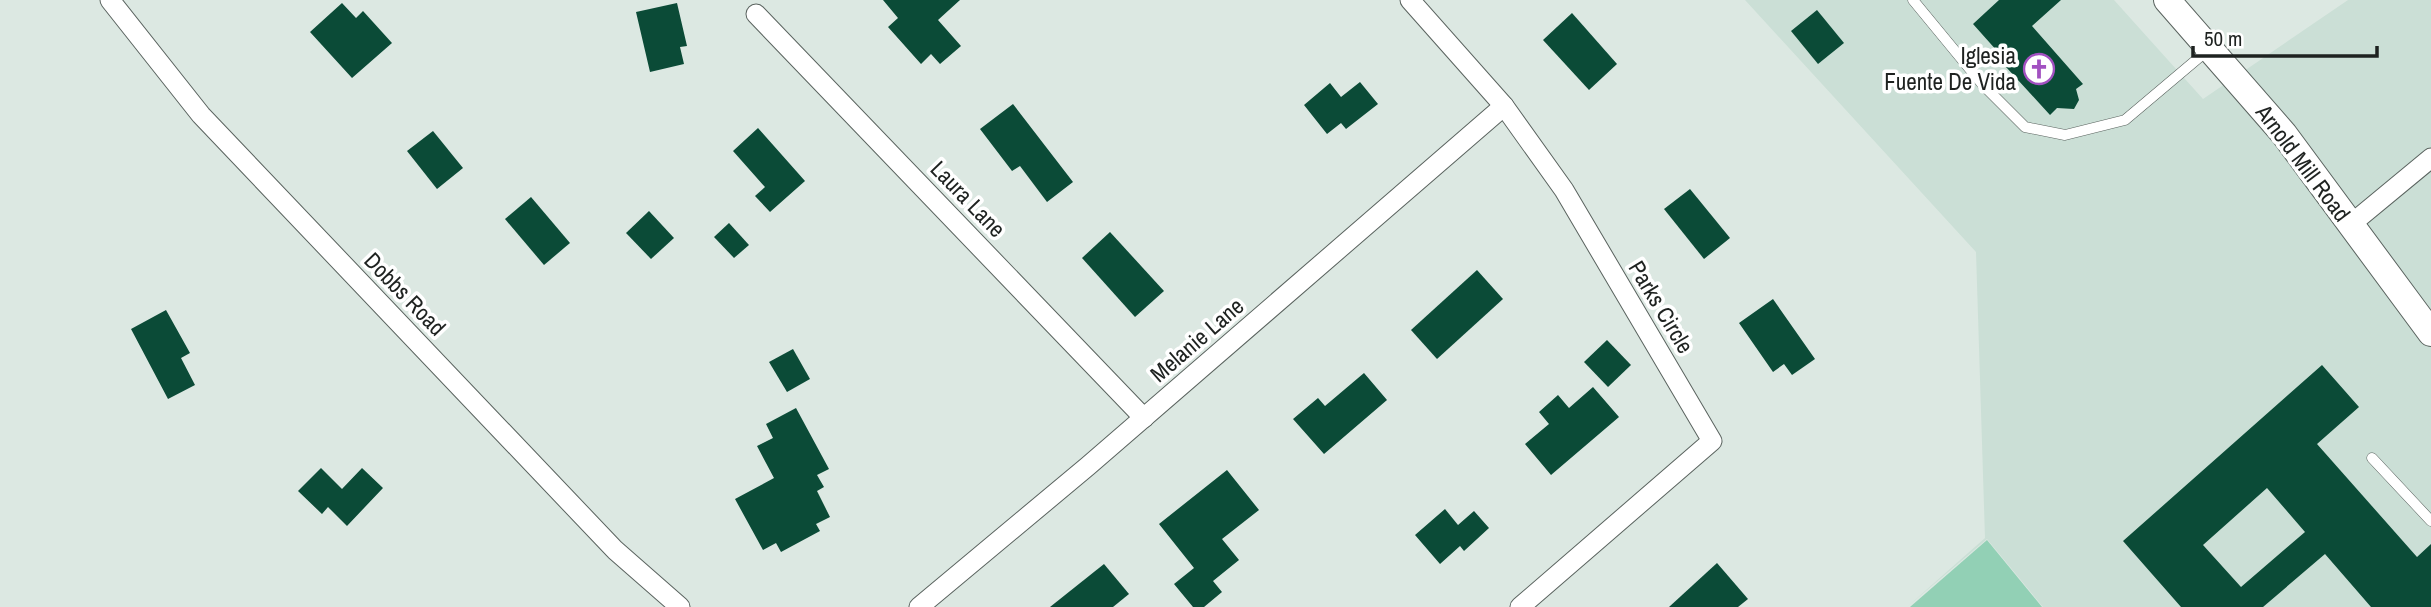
<svg xmlns="http://www.w3.org/2000/svg" width="2431" height="607" font-family="'Archivo Narrow',sans-serif">
	<style>
		.built { fill: #cbdfd6 }
		.green { fill: #92d0b5 }
		.building { fill: #0b4b37; fill-rule: evenodd }
		.lines { fill: none; stroke-linecap: round; stroke-linejoin: round }
		.lane-casing { stroke: #5a635f; stroke-width: 11 }
		.street-casing { stroke: #5a635f; stroke-width: 21 }
		.secondary-casing { stroke: #5a635f; stroke-width: 28 }
		.lane { stroke: #fff; stroke-width: 10 }
		.street { stroke: #fff; stroke-width: 19 }
		.secondary { stroke: #fff; stroke-width: 26 }
		.labels { text-anchor: middle; stroke-width: 7; stroke-linejoin: round; paint-order: stroke }
		.poi-label { font-size: 23px; fill: #1e2220; stroke: #fff; text-anchor: end }
		.street-label { font-size: 23px; fill: #1e2220; stroke: #fff }
	</style>
	<rect width="100%" height="100%" fill="#dce8e2"/>
	<polygon class="built" points="1745,0 2114,0 2203,99 2348,0 2431,0 2431,607 2043,607 1987,539 1907,607 1985,538 1976,252"/>
	<polygon class="green" points="1987,540 2042,607 1910,607"/>
	<g class="building">
		<polygon points="883,0 960,0 938,20 961,46 940,64 931,54 921,64 888,27 898,18"/>
		<polygon points="1999,0 2061,0 2032,26 2083,84 2076,89 2079,100 2074,109 2057,108 2050,115 1995,55 1998,52 1973,24"/>
		<polygon points="342,3 356,18 363,11 392,43 352,78 310,32"/>
		<polygon points="677,3 687,46 680,47 684,64 650,72 636,12"/>
		<polygon points="1817,10 1844,43 1818,64 1791,31"/>
		<polygon points="1572,13 1617,64 1589,90 1543,40"/>
		<polygon points="1360,82 1378,104 1346,129 1341,123 1327,134 1304,105 1330,83 1341,97"/>
		<polygon points="1013,104 1073,182 1047,202 1020,166 1012,171 980,129"/>
		<polygon points="758,128 805,181 770,212 755,196 765,187 733,151"/>
		<polygon points="433,131 463,168 437,189 407,151"/>
		<polygon points="1690,189 1730,238 1704,259 1664,209"/>
		<polygon points="531,197 570,243 544,265 505,219"/>
		<polygon points="649,211 674,238 651,259 626,233"/>
		<polygon points="729,223 749,245 734,258 714,237"/>
		<polygon points="1110,232 1164,291 1135,317 1082,258"/>
		<polygon points="1477,270 1503,299 1437,359 1411,330"/>
		<polygon points="1773,299 1815,359 1792,375 1784,364 1773,372 1739,323"/>
		<polygon points="166,310 190,353 181,358 195,385 168,399 131,329"/>
		<polygon points="1607,340 1631,365 1608,387 1584,362"/>
		<polygon points="793,349 810,379 787,392 769,362"/>
		<path d="M2322,365L2359,407L2317,444L2417,557L2431,544V607H2371L2325,554L2263,607H2181L2123,541ZM2267,488L2305,532L2241,587L2203,545Z"/>
		<polygon points="1364,373 1387,400 1324,454 1293,419 1318,398 1325,406"/>
		<polygon points="1593,387 1619,417 1551,475 1525,444 1549,424 1539,412 1558,395 1569,408"/>
		<polygon points="796,408 829,469 817,475 824,487 817,491 830,517 816,524 820,531 781,552 776,543 763,550 735,499 774,478 757,446 773,438 766,424"/>
		<polygon points="321,468 342,489 362,468 383,488 347,526 328,507 322,514 298,491"/>
		<polygon points="1227,470 1259,510 1222,539 1239,560 1213,581 1222,592 1204,607 1193,607 1174,584 1194,568 1159,524"/>
		<polygon points="1445,509 1458,525 1474,511 1489,528 1464,551 1460,546 1440,564 1415,535"/>
		<polygon points="1717,563 1748,599 1738,607 1669,607"/>
		<polygon points="1104,564 1129,594 1113,607 1050,607"/>
	</g>
	<g class="lines">
		<g class="lane-casing">
			<g id="lane">
				<polyline points="1913,0 1983,85 2025,127 2065,135 2125,120 2208,50"/>
				<polyline points="2372,458 2431,521"/>
			</g>
		</g>
		<g class="street-casing">
			<g id="street">
				<polyline points="110,0 201,115 615,550 680,607"/>
				<polyline points="1410,0 1504,106 1564,190 1712,441 1520,607"/>
				<polyline points="756,14 1144,418"/>
				<polyline points="2350,225 2431,158"/>
				<polyline points="919,607 1088,466 1504,106"/>
			</g>
		</g>
		<g class="secondary-casing">
			<polyline id="secondary" points="2167,0 2284,134 2431,333"/>
		</g>
		<use href="#lane" class="lane"/>
		<use href="#street" class="street"/>
		<use href="#secondary" class="secondary"/>
	</g>
	<defs>
		<g id="church-ring" transform="scale(1.575)"><circle r="9.5" fill="#fff" stroke="#a251c1" stroke-width="1.5"/><path d="M-1.2-6h2.4v3.5h3.3v2.4h-3.3V6h-2.4V-.1h-3.3v-2.4h3.3Z" fill="#a251c1"/></g>
	</defs>
	<g fill-rule="evenodd">
		<use href="#church-ring" x="2039" y="69"/>
	</g>
	<g class="labels">
		<g class="poi-label">
			<text x="2016" y="64">Iglesia<tspan x="2016" dy="26">Fuente De Vida</tspan></text>
		</g>
		<g class="street-label">
			<text transform="translate(2303 163) rotate(53)" y="8">Arnold Mill Road</text>
			<text transform="translate(968 199) rotate(46)" y="8">Laura Lane</text>
			<text transform="translate(405 294) rotate(46)" y="8">Dobbs Road</text>
			<text transform="translate(1661 307) rotate(59)" y="8">Parks Circle</text>
			<text transform="translate(1197 340) rotate(-41)" y="8">Melanie Lane</text>
		</g>
	</g>
	<path d="M2193 46v10h184v-10" fill="none" stroke="#1e2220" stroke-width="3.5"/>
	<text x="2204" y="46" font-size="21" fill="#1e2220" stroke="#ffffff" stroke-width="5" paint-order="stroke">50 m</text>
</svg>
